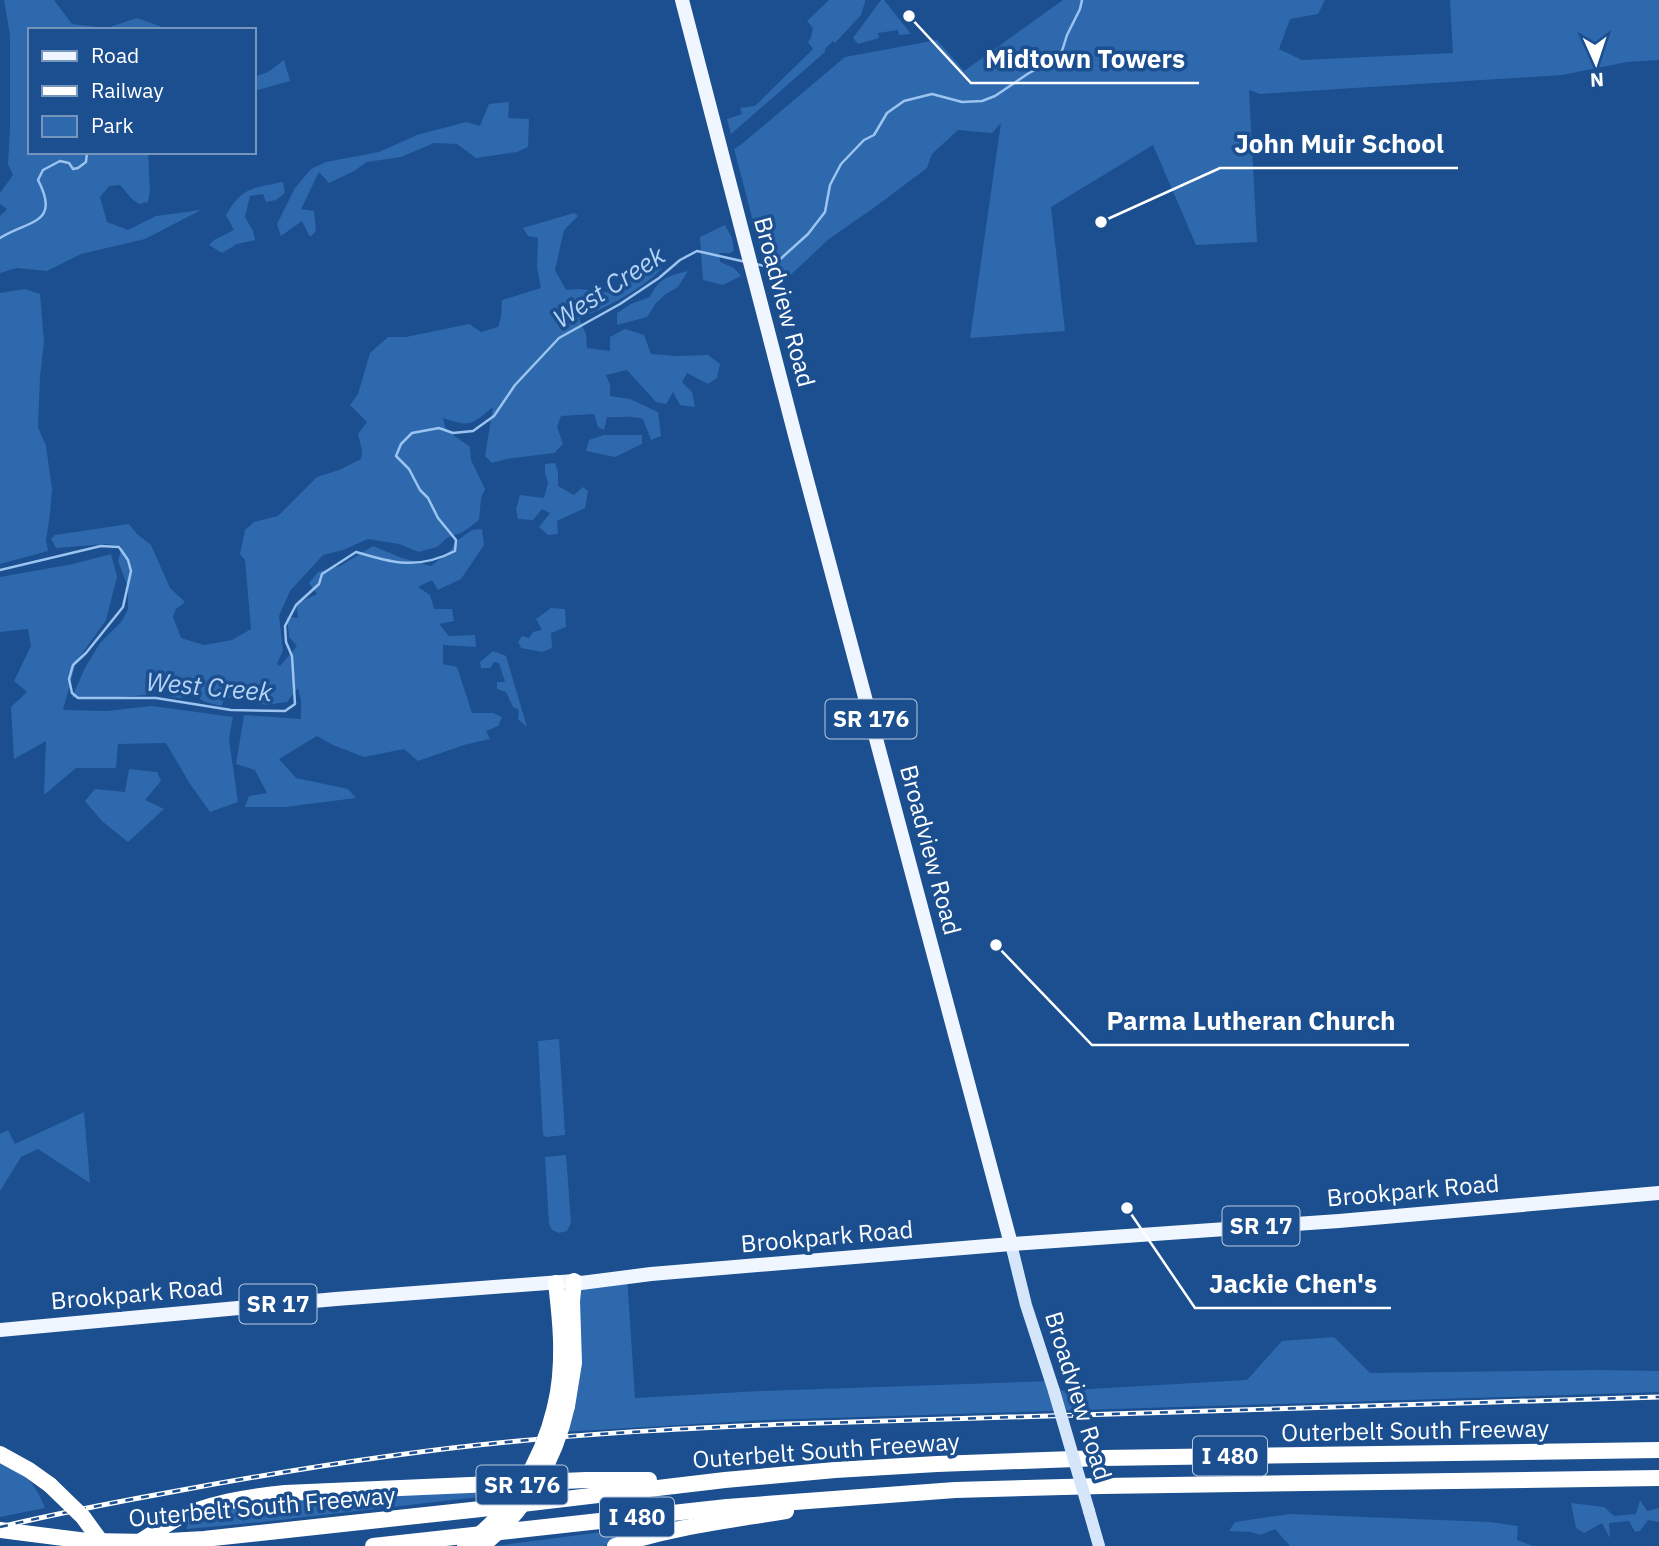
<svg xmlns="http://www.w3.org/2000/svg" width="1659" height="1546" font-family="'IBM Plex Sans',sans-serif">
	<style>
		.green { fill: #2e69ad }
		.lines { fill: none; stroke-linecap: round; stroke-linejoin: round }
		.stream { stroke: #9cc4f0; stroke-width: 2.5 }
		.secondary { stroke: #d6e6fa; stroke-width: 12 }
		.primary { stroke: #f0f6ff; stroke-width: 14 }
		.motorway { stroke: #fff; stroke-width: 16 }
		.rail-casing { stroke: #fff; stroke-width: 5 }
		.rail { stroke: #1b4f8f; stroke-width: 2.5; stroke-dasharray: 8; stroke-linecap: butt }
		.secondary-bridge { stroke: #d6e6fa; stroke-width: 12 }
		.motorway-bridge { stroke: #fff; stroke-width: 16 }
		.labels { text-anchor: middle; stroke-width: 7; stroke-linejoin: round; paint-order: stroke }
		.shield { fill: #1b4f8f; stroke: #bbcadd; stroke-width: 2 }
		.shield-label { font-size: 23px; font-weight: bold; fill: #fff }
		.street-label { font-size: 24px; fill: #fff; stroke: #1b4f8f }
		.water-label { font-size: 26px; font-style: italic; fill: #b5d3f5; stroke: #1b4f8f }
		.leader { fill: none; stroke: #fff; stroke-width: 2.5 }
		.callout-dot { fill: #fff; stroke: #1b4f8f; stroke-width: 2.5 }
		.callout-label { font-size: 26px; text-anchor: middle; font-weight: bold; fill: #fff; stroke: #1b4f8f; stroke-width: 7; stroke-linejoin: round; paint-order: stroke }
	</style>
	<rect width="100%" height="100%" fill="#1b4f8f"/>
	<g class="green">
		<polygon points="4,0 54,0 72,24 107,28 137,18 162,27 162,30 30,30 30,152 148,152 150,191 148,202 139,204 132,199 120,185 109,186 100,197 107,222 128,230 156,216 201,210 145,239 81,254 47,271 17,268 0,273 0,216 7,209 0,204 0,193 13,175 8,164 10,127 10,35"/>
		<polygon points="829,0 865,0 865,2 861,15 835,43 833,41 825,49 825,52 731,134 727,119 742,114 740,108 755,106 813,49 808,42 811,37 813,28 807,21"/>
		<polygon points="881,0 884,0 911,34 899,35 898,30 878,33 879,38 858,44 853,38"/>
		<polygon points="1063,0 1325,0 1318,14 1290,19 1279,49 1302,60 1453,53 1450,0 1659,0 1659,60 1627,62 1562,75 1260,94 1249,90 1257,242 1196,245 1153,145 1051,207 1065,331 970,338 1001,123 992,133 958,130 932,154 927,168 875,207 829,239 782,283 782,269 766,270 734,149 743,143 845,57 937,40 964,71"/>
		<polygon points="284,60 290,81 254,91 254,77 268,72"/>
		<polygon points="509,102 508,118 529,119 528,147 517,152 476,158 457,144 434,143 401,157 367,162 354,171 329,183 319,172 301,209 314,211 316,231 310,237 302,221 281,236 277,224 295,188 311,169 326,162 379,152 417,135 466,122 480,126 489,104"/>
		<path d="M283,182L285,193L276,200L266,202L263,194L250,196L245,217L253,231L255,240L237,244L222,253L209,245L214,240L234,230L226,215C242,187 253,188 283,182Z"/>
		<path d="M574,213L578,216L564,230L555,270L566,290L580,289L610,293L638,277L644,264L654,262L662,268C639,292 608,306 579,319L586,334L587,348L610,351V337L625,329L644,335L651,354L677,356L708,355L720,364L717,378L708,384L687,373L682,382L692,392L695,407L680,405L673,392L666,404L656,402L627,370L606,375L610,385V396L630,399L658,412L661,436L651,440L643,419C628,415 622,418 607,417L604,430L598,427L594,414L561,416L557,427L563,444L554,453L506,459L492,463L485,456L493,407C470,426 471,427 443,418L446,430L470,447L471,460L485,489L481,498L479,520L463,532L447,538L437,547L419,552L399,544L368,539L343,550L323,555L290,591L279,616L283,651L277,664L280,666L297,646L289,637L287,617L298,618L296,604L317,594L309,583L318,572L340,566L373,546L402,558L431,566L451,550L455,542L472,530L482,529L484,545L461,579L438,590L432,580L418,587L430,595L434,609H452L454,621L439,624L449,636L475,635L476,647L443,645V664L457,667L472,713H493L502,717L498,726L486,731L490,739L464,745L418,761L404,749L364,757L333,745L317,736L279,759L296,778L348,789L356,798L285,807H245L249,796L267,793L255,770L236,764L244,715L301,719V701L298,688L287,702L266,705L226,697L221,706L205,702L193,694L181,698L171,697L166,686L156,683L145,695L93,699L72,697L85,668L100,643L122,621L128,609V587L118,561L122,546L106,544L56,548L51,539L55,535L129,524L137,534L151,545L170,588L185,602L176,609L173,617L181,638L204,645L232,640L251,629L245,560L240,554L245,530L254,522L278,516L317,477L339,470L361,459L362,450L358,434L367,422L350,405L358,394L370,353L388,337H406L469,324L481,332L498,327L501,317L502,300L541,288L537,267L538,238L528,236L523,228Z"/>
		<polygon points="725,225 732,238 734,251 730,253 719,253 720,262 734,268 741,276 723,285 703,280 700,237"/>
		<path d="M688,271L678,287L666,294L656,303L647,317L617,325V313L631,304L650,297C659,278 668,276 688,271Z"/>
		<polygon points="25,289 40,294 44,342 40,376 38,427 46,446 52,489 50,514 46,540 48,551 0,564 0,293"/>
		<polygon points="604,435 642,435 642,444 615,457 586,451 589,440"/>
		<polygon points="555,463 558,472 558,486 574,495 583,487 588,491 585,508 557,521 558,534 548,535 539,527 550,513 542,509 533,520 518,519 516,509 520,495 544,498 548,483 545,473 545,464"/>
		<polygon points="111,554 117,577 106,620 76,662 63,710 107,711 152,706 233,717 229,739 238,802 210,812 190,784 166,743 118,744 116,768 76,768 44,795 46,741 14,759 11,707 27,692 14,681 31,646 28,629 0,632 0,577 73,564"/>
		<polygon points="551,608 565,609 566,627 551,633 552,648 542,652 521,648 518,642 522,636 529,638 533,632 542,630 536,619"/>
		<polygon points="493,651 506,656 527,727 518,719 519,710 513,707 506,692 497,689 497,682 505,682 499,663 494,662 490,668 481,668 480,662"/>
		<polygon points="129,769 157,772 161,781 145,800 164,809 128,842 102,821 85,801 95,789 125,792"/>
		<polygon points="559,1039 565,1135 546,1137 543,1135 538,1041"/>
		<polygon points="84,1112 90,1183 38,1149 21,1157 0,1191 0,1134 8,1130 15,1144"/>
		<polygon points="566,1155 571,1223 567,1231 559,1233 552,1230 549,1224 545,1157"/>
		<polygon points="627,1276 635,1398 760,1391 1051,1381 1054,1391 1247,1380 1282,1341 1334,1337 1370,1373 1598,1370 1659,1371 1659,1392 763,1420 561,1432 574,1281"/>
		<path d="M0,1463C26,1475 34,1481 45,1508L0,1517Z"/>
		<polygon points="499,1489 502,1492 487,1496 262,1522 187,1529 188,1522 207,1513 251,1502"/>
		<polygon points="1640,1500 1647,1511 1659,1508 1659,1522 1648,1520 1640,1531 1635,1532 1629,1521 1609,1523 1610,1538 1602,1523 1584,1533 1576,1528 1571,1503 1604,1507 1614,1516 1636,1514"/>
		<polygon points="1290,1514 1490,1522 1518,1526 1517,1540 1533,1546 1290,1546 1275,1529 1260,1535 1251,1532 1229,1531 1235,1522"/>
		<polygon points="656,1525 657,1530 603,1546 494,1546"/>
	</g>
	<g class="lines">
		<g class="stream">
			<path d="M0,238C29,220 61,224 38,180L43,170L60,161L69,163L73,169L78,168L86,162L87,152"/>
			<polyline points="756,264 768,267 777,262 808,234 825,212 830,185 841,164 864,140 874,135 887,113 904,101 932,94 962,102 982,101 995,96 1029,73 1055,60 1062,51 1067,35 1080,9 1082,0"/>
			<path d="M0,570L101,546L119,547L128,560L131,571L123,607L86,653L73,665L69,679L72,693L78,698H156L231,710L285,711L295,704L292,656L286,642L285,626L296,605L319,584L322,574L356,552C394,563 418,570 455,551L456,540L438,518L428,498L420,490L409,469L396,456L401,444L412,433L439,428L453,433L473,431L494,416L515,385L559,338L620,304L659,278L680,260L697,251L746,262"/>
		</g>
		<g class="secondary">
			<polyline points="1011,1244 1026,1305 1054,1391"/>
			<polyline points="1089,1511 1099,1546"/>
		</g>
		<g class="primary">
			<polyline points="682,0 796,439 1011,1244"/>
			<polyline points="0,1330 336,1299 574,1281 581,1283 651,1274 1011,1244 1339,1221 1659,1193"/>
		</g>
		<g class="motorway">
			<polyline points="567,1406 574,1363 572,1301 574,1281"/>
			<path d="M555,1407C565,1366 561,1324 556,1283"/>
			<polyline points="0,1454 29,1470 50,1485"/>
			<path d="M174,1520C209,1503 246,1497 285,1493L586,1480H649"/>
			<polyline points="0,1530 87,1541 151,1542 204,1539 481,1509 725,1480 835,1470 937,1464 1102,1458 1659,1450"/>
			<polyline points="373,1546 727,1507 955,1490 1102,1486 1659,1478"/>
			<path d="M615,1546C673,1527 726,1521 786,1511"/>
		</g>
		<g class="rail-casing">
			<path id="rail" d="M0,1527C55,1514 111,1503 166,1493C283,1471 400,1452 518,1441C608,1432 698,1428 788,1424L1659,1397"/>
		</g>
		<use href="#rail" class="rail"/>
		<polyline class="secondary-bridge" points="1054,1391 1089,1511"/>
		<g class="motorway-bridge">
			<polyline points="50,1485 83,1517 104,1546"/>
			<path d="M484,1544C527,1509 555,1460 567,1406"/>
			<polyline points="133,1546 174,1520"/>
			<path d="M465,1546C511,1513 542,1462 555,1407"/>
		</g>
	</g>
	<g class="labels">
		<g class="shield">
			<rect x="825.5" y="699.5" width="91" height="39" rx="5"/>
			<rect x="1222.5" y="1206.5" width="77" height="39" rx="5"/>
			<rect x="239.5" y="1284.5" width="77" height="39" rx="5"/>
			<rect x="1193" y="1436.5" width="74" height="39" rx="5"/>
			<rect x="476.5" y="1465.5" width="91" height="39" rx="5"/>
			<rect x="600" y="1497.5" width="74" height="39" rx="5"/>
		</g>
		<g class="shield-label">
			<text x="871" y="727">SR 176</text>
			<text x="1261" y="1234">SR 17</text>
			<text x="278" y="1312">SR 17</text>
			<text x="1230" y="1464">I 480</text>
			<text x="522" y="1493">SR 176</text>
			<text x="637" y="1525">I 480</text>
		</g>
		<g class="street-label">
			<text transform="translate(784 302) rotate(75)" y="8">Broadview Road</text>
			<text transform="translate(930 850) rotate(75)" y="8">Broadview Road</text>
			<text transform="translate(1413 1191) rotate(-5)" y="8">Brookpark Road</text>
			<text transform="translate(827 1237) rotate(-5)" y="8">Brookpark Road</text>
			<text transform="translate(137 1294) rotate(-5)" y="8">Brookpark Road</text>
			<text transform="translate(1078 1396) rotate(73)" y="8">Broadview Road</text>
			<text transform="translate(1415 1431) rotate(-1)" y="8">Outerbelt South Freeway</text>
			<text transform="translate(826 1451) rotate(-4)" y="8">Outerbelt South Freeway</text>
			<text transform="translate(262 1507) rotate(-5)" y="8">Outerbelt South Freeway</text>
		</g>
		<g class="water-label">
			<text transform="translate(609 287) rotate(-33)" y="9">West Creek</text>
			<text transform="translate(209 687) rotate(5)" y="9">West Creek</text>
		</g>
	</g>
	<path class="leader" d="M909 16L971 83H1199M1101 222L1220 168H1458M996 945L1092 1045H1409M1127 1208L1195 1308H1391"/>
	<g class="callout-dot">
		<circle cx="909" cy="16" r="7"/>
		<circle cx="1101" cy="222" r="7"/>
		<circle cx="996" cy="945" r="7"/>
		<circle cx="1127" cy="1208" r="7"/>
	</g>
	<g class="callout-label">
		<text x="1085" y="68">Midtown Towers</text>
		<text x="1339" y="153">John Muir School</text>
		<text x="1251" y="1030">Parma Lutheran Church</text>
		<text x="1293" y="1293">Jackie Chen's</text>
	</g>
	<rect x="28" y="28" width="228" height="126" fill="#1b4f8f" stroke="#7695bc" stroke-width="2"/>
	<rect x="42" y="51" width="35" height="10" fill="#f0f6ff" stroke="#7695bc" stroke-width="2"/>
	<text x="91" y="63" font-size="21" fill="#ffffff">Road</text>
	<rect x="42" y="86" width="35" height="10" fill="#ffffff" stroke="#7695bc" stroke-width="2"/>
	<text x="91" y="98" font-size="21" fill="#ffffff">Railway</text>
	<rect x="42" y="116" width="35" height="21" fill="#2e69ad" stroke="#7695bc" stroke-width="2"/>
	<text x="91" y="133" font-size="21" fill="#ffffff">Park</text>
	<g transform="translate(1596 63) rotate(177)" stroke="#1b4f8f" stroke-width="5" paint-order="stroke">
	<path d="M0-5L12 26L0 18L-12 26Z" fill="#ffffff"/>
	<text y="-10" font-size="19" font-weight="bold" text-anchor="middle" fill="#ffffff">N</text>
	</g>
</svg>
